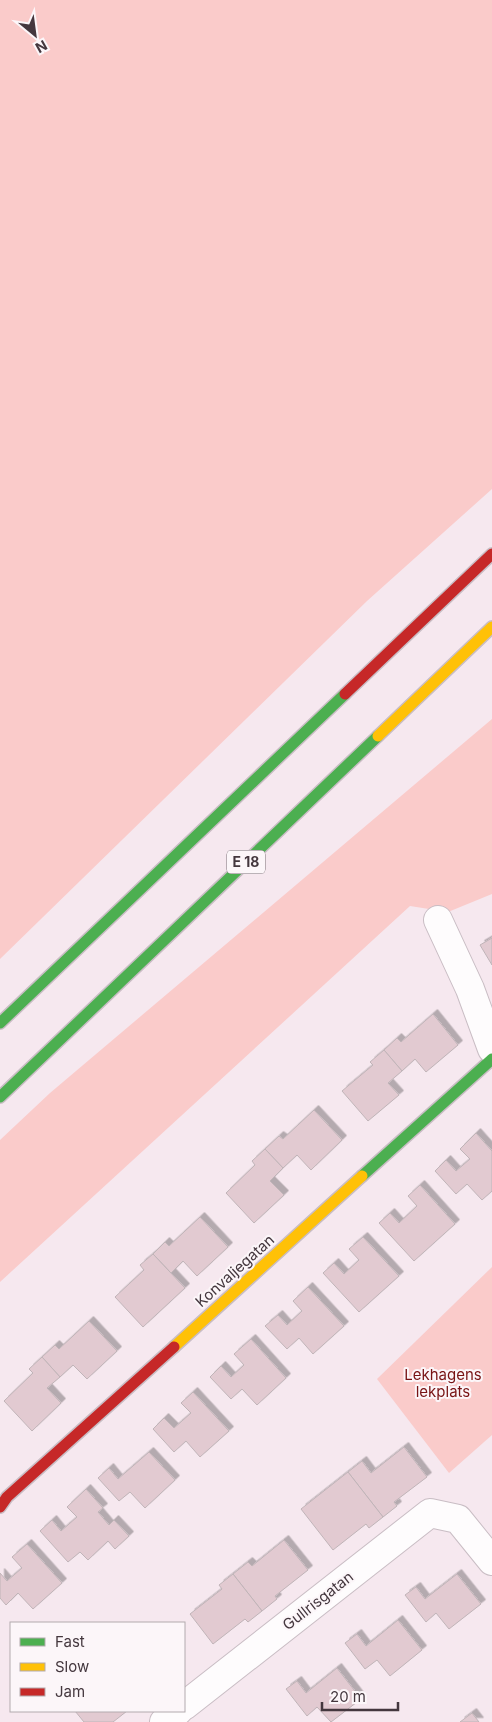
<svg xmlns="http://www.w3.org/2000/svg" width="492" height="1722" font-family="Inter,sans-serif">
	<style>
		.green { fill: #facbca }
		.building { fill: #e2cad1; stroke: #c0b4b8; filter: url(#shadow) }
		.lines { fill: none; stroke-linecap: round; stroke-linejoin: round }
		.street-casing { stroke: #c9bdc4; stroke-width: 30 }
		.fast-casing { stroke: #c9bdc4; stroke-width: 14 }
		.slow-casing { stroke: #c9bdc4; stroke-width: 14 }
		.jam-casing { stroke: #c9bdc4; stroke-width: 14 }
		.street { stroke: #fefcfd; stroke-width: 28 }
		.fast { stroke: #4caf50; stroke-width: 11 }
		.slow { stroke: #ffc107; stroke-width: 11 }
		.jam { stroke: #c62828; stroke-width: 11 }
		.labels { text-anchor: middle; stroke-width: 4; stroke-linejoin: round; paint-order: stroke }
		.shield { fill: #fcf6f9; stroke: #7b7076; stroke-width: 1 }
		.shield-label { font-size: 14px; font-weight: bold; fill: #44373e }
		.street-label { font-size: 15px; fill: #44373e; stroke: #fcf6f9 }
		.park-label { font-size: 15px; fill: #781314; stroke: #fcf6f9 }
	</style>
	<defs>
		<filter id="shadow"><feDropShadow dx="4.5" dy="-4.5" stdDeviation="0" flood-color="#0004"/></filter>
	</defs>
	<rect width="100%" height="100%" fill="#f6e8ef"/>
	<g class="green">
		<polygon points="0,0 492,0 492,489 367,601 0,959"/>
		<polygon points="492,719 492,894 448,912 410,906 0,1282 0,1140 50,1093"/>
		<polygon points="492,1267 492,1435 449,1473 377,1379"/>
	</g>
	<g class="building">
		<polygon points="492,938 492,965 480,945"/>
		<polygon points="433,1014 458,1045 426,1072 415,1059 402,1071 384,1050 397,1038 401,1042"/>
		<polygon points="384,1050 402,1071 388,1083 399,1095 368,1121 342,1091 373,1065 370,1062"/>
		<polygon points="314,1110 342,1140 311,1170 297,1155 283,1168 265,1149 279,1136 283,1139"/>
		<polygon points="476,1133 492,1151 492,1191 482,1200 467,1184 456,1194 435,1171 446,1160 456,1171 470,1159 460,1149"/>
		<polygon points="265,1149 283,1168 270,1181 284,1195 254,1223 226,1193 255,1165 252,1161"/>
		<polygon points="420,1185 455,1224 414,1261 379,1223 390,1213 399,1223 417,1206 408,1196"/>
		<polygon points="200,1217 228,1247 197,1276 183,1261 171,1273 153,1254 165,1242 169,1246"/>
		<polygon points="363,1237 399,1276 359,1312 323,1273 334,1263 344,1274 359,1260 349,1249"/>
		<polygon points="153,1254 185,1288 143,1327 115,1297 144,1270 140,1265"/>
		<polygon points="308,1287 344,1326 313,1354 299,1338 287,1349 265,1326 278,1315 287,1325 302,1311 293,1301"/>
		<polygon points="89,1321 117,1351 87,1379 73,1365 60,1377 42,1357 55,1345 59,1349"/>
		<polygon points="251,1339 286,1378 257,1405 242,1389 231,1399 210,1377 221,1366 231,1377 244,1365 234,1354"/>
		<polygon points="42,1357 60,1377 47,1388 61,1403 32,1431 4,1401 33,1373 29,1369"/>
		<polygon points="193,1392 229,1431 200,1457 186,1441 174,1452 153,1429 164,1418 174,1428 191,1413 181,1403"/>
		<polygon points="404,1447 427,1477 394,1502 397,1506 383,1517 348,1472 362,1461 371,1473"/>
		<polygon points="149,1452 175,1480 145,1508 130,1492 119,1501 98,1478 109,1468 118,1479"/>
		<polygon points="348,1472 383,1517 369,1528 366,1524 333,1550 301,1509"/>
		<polygon points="86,1489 103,1508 98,1512 109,1525 114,1520 129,1536 115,1549 108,1541 88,1560 80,1552 68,1562 40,1531 52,1520 61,1531 77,1517 67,1507"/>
		<polygon points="284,1540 308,1570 275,1596 277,1599 262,1611 233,1574 248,1562 252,1566"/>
		<polygon points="27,1544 62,1583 33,1609 18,1593 6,1605 0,1598 0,1573 7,1581 22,1568 12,1557"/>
		<polygon points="233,1574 262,1611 248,1622 245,1619 213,1644 190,1614 222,1589 219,1585"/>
		<polygon points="457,1574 481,1604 449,1629 436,1613 426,1622 405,1595 416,1587 425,1599"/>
		<polygon points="398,1620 422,1650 390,1676 377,1660 365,1669 345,1643 357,1634 366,1646"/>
		<polygon points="337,1668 361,1699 331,1722 317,1707 307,1716 286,1689 297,1681 306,1693"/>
		<polygon points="75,1711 127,1711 113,1722 84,1722"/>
		<polygon points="472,1713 479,1722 460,1722"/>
	</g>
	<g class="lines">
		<g class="street-casing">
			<g id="street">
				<polyline points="438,920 470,989 492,1049"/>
				<polyline points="184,1706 430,1513 458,1519 492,1561"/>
				<polyline points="164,1722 178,1711"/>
			</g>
		</g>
		<g class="fast-casing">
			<g id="fast">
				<polyline points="0,1023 345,694"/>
				<polyline points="0,1097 378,736"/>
				<polyline points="362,1176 492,1059"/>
			</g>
		</g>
		<g class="slow-casing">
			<g id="slow">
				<polyline points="378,736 492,627"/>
				<polyline points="174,1347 362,1176"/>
			</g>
		</g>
		<g class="jam-casing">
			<g id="jam">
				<polyline points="345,694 492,554"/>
				<polyline points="0,1507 7,1497 174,1347"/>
			</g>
		</g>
		<use href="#street" class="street"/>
		<use href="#fast" class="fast"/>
		<use href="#slow" class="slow"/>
		<use href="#jam" class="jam"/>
	</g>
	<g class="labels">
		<rect class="shield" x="227" y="850.5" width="38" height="23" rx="4"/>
		<g class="shield-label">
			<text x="246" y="867">E 18</text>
		</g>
		<g class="street-label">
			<text transform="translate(235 1271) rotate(-42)" y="5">Konvaljegatan</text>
			<text transform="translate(318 1601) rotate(-38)" y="5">Gullrisgatan</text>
		</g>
		<g class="park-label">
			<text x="443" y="1380">Lekhagens<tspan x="443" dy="17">lekplats</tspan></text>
		</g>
	</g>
	<rect x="10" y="1622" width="175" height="90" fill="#fcf6f9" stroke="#b2aaae"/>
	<rect x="20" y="1638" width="25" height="8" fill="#4caf50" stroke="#b2aaae"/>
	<text x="55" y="1647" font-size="15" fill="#44373e">Fast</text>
	<rect x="20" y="1663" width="25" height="8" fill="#ffc107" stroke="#b2aaae"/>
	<text x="55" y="1672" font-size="15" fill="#44373e">Slow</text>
	<rect x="20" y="1688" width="25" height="8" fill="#c62828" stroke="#b2aaae"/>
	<text x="55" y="1697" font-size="15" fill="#44373e">Jam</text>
	<g transform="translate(35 35) rotate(151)" stroke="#fcf6f9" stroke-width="4" paint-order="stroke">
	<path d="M0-4L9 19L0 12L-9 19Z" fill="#44373e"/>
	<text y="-8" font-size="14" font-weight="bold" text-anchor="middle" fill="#44373e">N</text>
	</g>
	<path d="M322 1702v8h76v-8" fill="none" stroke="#44373e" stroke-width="2.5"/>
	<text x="330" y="1702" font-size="15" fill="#44373e" stroke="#fcf6f9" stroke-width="4" paint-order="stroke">20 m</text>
</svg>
